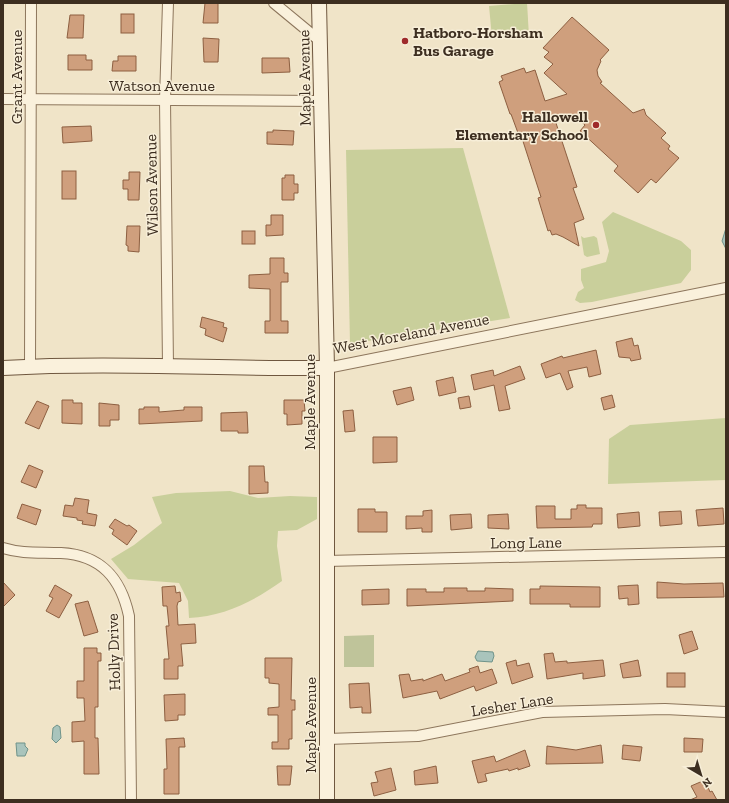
<svg xmlns="http://www.w3.org/2000/svg" width="729" height="803" font-family="'Zilla Slab',serif">
	<style>
		.green { fill: #c9cf9b }
		.cemetery { fill: #bfc49a }
		.water { fill: #a9c4bc; stroke: #6f938a }
		.building { fill: #cf9f7d; stroke: #8d5f41 }
		.lines { fill: none; stroke-linecap: round; stroke-linejoin: round }
		.street-casing { stroke: #8d765c; stroke-width: 12 }
		.secondary-casing { stroke: #6f573f; stroke-width: 16 }
		.street { stroke: #faf1dc; stroke-width: 10 }
		.secondary { stroke: #faf1dc; stroke-width: 14 }
		.poi-dot { fill: #9e2a2b; stroke: #f7eed8; stroke-width: 1.5 }
		.labels { text-anchor: middle; stroke-width: 3; stroke-linejoin: round; paint-order: stroke }
		.poi-label { font-size: 16px; font-weight: bold; fill: #3d2e20; stroke: #f7eed8; text-anchor: start }
		.street-label { font-size: 16px; fill: #3d2e20; stroke: #f7eed8 }
	</style>
	<rect width="100%" height="100%" fill="#f0e4c8"/>
	<g class="green">
		<polygon points="527,3 529,36 492,38 489,6"/>
		<polygon points="463,148 510,318 350,344 346,150"/>
		<polygon points="613,212 681,241 691,250 691,270 681,283 592,302 580,303 575,300 578,292 584,288 581,280 581,269 606,262 609,251 602,222"/>
		<polygon points="581,236 584,238 594,236 597,238 600,254 587,257 584,255"/>
		<polygon points="726,418 726,480 608,484 609,439 630,425"/>
		<path d="M230,491L258,498L290,496L317,497V519L297,530L278,531L277,546L282,581C254,601 225,616 189,618L188,601L179,583L128,579L111,559L134,545L162,523L152,497L176,493Z"/>
	</g>
	<polygon class="cemetery" points="374,635 374,667 344,667 344,636"/>
	<g class="water">
		<polygon points="726,228 726,249 722,241"/>
		<polygon points="478,651 493,652 494,656 492,662 477,661 475,657"/>
		<polygon points="57,725 60,727 61,738 56,743 52,739 53,728"/>
		<polygon points="16,743 25,743 25,746 28,749 25,756 17,756"/>
	</g>
	<g class="building">
		<polygon points="205,3 218,3 218,23 203,23"/>
		<rect x="121" y="14" width="13" height="19"/>
		<polygon points="70,15 84,15 83,38 67,38"/>
		<polygon points="572,17 609,50 600,60 601,61 597,70 598,76 602,82 600,83 633,113 644,109 646,115 666,133 661,138 670,146 668,149 679,158 656,183 651,179 638,193 614,171 618,166 580,131 585,125 574,115 555,120 577,187 573,188 584,219 574,223 579,246 563,237 556,234 552,235 550,230 548,231 538,198 541,197 520,132 518,133 511,114 510,114 499,82 503,80 501,76 524,68 526,73 535,70 545,101 567,94 544,73 553,64 544,57 549,52 543,48"/>
		<polygon points="203,38 219,39 218,62 204,62"/>
		<polygon points="68,55 86,55 86,60 92,60 92,70 68,70"/>
		<polygon points="118,56 136,56 136,71 112,71 113,61 118,61"/>
		<polygon points="262,58 289,58 290,72 262,73"/>
		<polygon points="91,126 92,141 63,143 62,127"/>
		<polygon points="273,130 294,131 293,145 267,144 267,132 273,132"/>
		<rect x="62" y="171" width="14" height="28"/>
		<polygon points="129,172 140,172 139,200 128,200 128,189 123,189 123,180 129,180"/>
		<polygon points="285,175 294,175 294,184 298,184 298,193 294,193 294,200 282,200 282,178 285,178"/>
		<polygon points="271,215 283,215 283,235 266,236 266,225 271,225"/>
		<polygon points="127,226 140,226 139,252 128,251 128,246 126,245"/>
		<rect x="242" y="231" width="13" height="13"/>
		<polygon points="270,258 284,258 284,273 288,273 288,282 281,282 281,321 288,321 288,333 265,333 265,321 270,321 270,289 249,288 249,275 270,274"/>
		<polygon points="202,317 224,323 223,327 227,328 223,342 205,335 206,329 200,327"/>
		<polygon points="632,338 634,346 638,345 641,359 631,361 630,358 619,357 616,342"/>
		<polygon points="596,350 601,374 589,377 587,367 568,371 573,387 567,390 560,373 546,378 541,364 562,356 563,358"/>
		<polygon points="520,366 525,379 505,386 510,409 499,411 494,385 474,390 471,375 493,370 494,376"/>
		<polygon points="453,377 456,392 439,396 436,381"/>
		<polygon points="411,387 414,400 397,405 393,391"/>
		<polygon points="612,395 615,407 604,410 601,398"/>
		<polygon points="469,396 471,407 460,409 458,398"/>
		<polygon points="62,400 73,400 73,403 82,403 82,424 62,423"/>
		<polygon points="284,400 304,400 305,411 302,411 302,424 287,425 287,414 284,414"/>
		<polygon points="37,401 49,406 39,429 25,423"/>
		<polygon points="99,403 119,405 119,420 110,420 110,426 99,426"/>
		<polygon points="144,407 159,407 159,412 184,410 184,407 202,407 202,421 139,424 139,409 144,409"/>
		<polygon points="353,410 355,431 345,432 343,411"/>
		<polygon points="247,412 248,433 238,433 238,431 221,431 221,413"/>
		<polygon points="373,437 397,437 397,462 373,463"/>
		<polygon points="29,465 43,471 36,488 21,482"/>
		<polygon points="249,466 264,466 265,482 268,482 268,493 249,494"/>
		<polygon points="75,498 89,500 87,513 97,515 95,526 82,524 83,521 77,520 77,518 63,516 65,505 73,506"/>
		<polygon points="22,504 41,510 36,525 17,518"/>
		<polygon points="577,505 586,505 586,508 602,508 602,524 593,524 592,527 537,528 536,506 555,506 555,519 571,519 571,509 577,509"/>
		<polygon points="723,508 724,524 698,526 696,510"/>
		<polygon points="358,509 375,509 375,512 387,512 387,532 358,532"/>
		<polygon points="432,510 432,532 422,532 422,528 406,529 406,516 423,516 423,511"/>
		<polygon points="681,511 682,524 660,526 659,512"/>
		<polygon points="639,512 640,526 618,528 617,514"/>
		<polygon points="471,514 472,528 451,530 450,515"/>
		<polygon points="508,514 509,529 488,528 488,515"/>
		<polygon points="115,519 127,526 129,525 137,531 127,545 112,534 114,530 109,527"/>
		<polygon points="3,582 15,595 3,607"/>
		<polygon points="657,582 684,584 723,583 724,597 657,598"/>
		<polygon points="55,585 72,595 59,618 46,611 53,598 49,596"/>
		<polygon points="638,585 639,604 628,605 628,598 619,599 618,586"/>
		<polygon points="175,586 176,593 180,592 181,601 178,602 177,606 178,625 195,624 196,643 181,644 183,666 178,666 178,679 164,679 164,659 169,659 166,626 169,626 167,606 163,606 162,587"/>
		<polygon points="540,586 600,587 600,607 570,607 570,604 530,604 530,589 540,589"/>
		<polygon points="444,588 467,588 467,591 485,591 485,588 513,589 513,601 407,606 407,589 426,589 426,592 444,592"/>
		<polygon points="389,589 389,604 362,605 362,590"/>
		<polygon points="88,601 98,632 84,636 75,604"/>
		<polygon points="692,631 698,649 684,654 679,635"/>
		<polygon points="84,648 97,648 97,653 101,653 101,661 98,661 98,707 95,707 95,738 98,738 99,774 84,774 84,741 72,742 72,722 85,721 84,698 77,698 77,681 84,681"/>
		<polygon points="553,653 555,662 567,661 567,663 603,660 605,676 583,679 583,673 547,679 544,654"/>
		<polygon points="265,658 292,658 291,700 295,700 295,710 292,710 292,739 289,739 289,749 272,749 272,742 278,742 278,715 268,715 268,708 279,707 279,684 269,683 269,678 265,678"/>
		<polygon points="516,660 517,666 529,663 533,677 512,684 506,663"/>
		<polygon points="638,660 641,676 623,678 620,664"/>
		<polygon points="478,666 480,673 492,669 497,683 476,691 474,686 440,699 437,691 403,698 399,675 409,674 411,681 423,679 423,681 442,674 445,681 470,672 469,669"/>
		<rect x="667" y="673" width="18" height="14"/>
		<polygon points="369,683 371,713 362,713 362,707 350,708 349,684"/>
		<polygon points="185,694 185,715 178,715 178,720 165,721 164,695"/>
		<polygon points="184,738 185,747 179,747 179,794 164,794 164,769 167,769 166,739"/>
		<polygon points="684,738 703,739 702,752 684,752"/>
		<polygon points="601,745 603,763 546,764 547,746 576,750"/>
		<polygon points="623,745 642,747 640,761 622,759"/>
		<polygon points="525,750 530,766 518,770 518,768 509,771 508,769 485,774 487,781 478,783 472,761 494,756 496,762"/>
		<polygon points="277,766 292,766 290,785 278,785"/>
		<polygon points="436,766 438,783 415,785 414,771"/>
		<polygon points="391,768 396,790 374,796 371,783 378,782 375,772"/>
		<polygon points="705,780 710,792 712,791 717,800 690,800 697,797 691,786"/>
	</g>
	<g class="lines">
		<g class="street-casing">
			<g id="street">
				<polyline points="168,3 165,100 168,366"/>
				<polyline points="274,3 320,41"/>
				<polyline points="3,99 321,101"/>
				<polyline points="30,367 31,3"/>
				<polyline points="327,368 726,288"/>
				<path d="M3,548C22,554 41,552 61,553C102,555 121,579 129,616L131,800"/>
				<polyline points="326,561 726,552"/>
				<polyline points="327,739 418,736 542,712 665,709 726,712"/>
			</g>
		</g>
		<g class="secondary-casing">
			<g id="secondary">
				<polyline points="319,3 327,368 327,800"/>
				<path d="M3,368C111,362 219,369 327,368"/>
			</g>
		</g>
		<use href="#street" class="street"/>
		<use href="#secondary" class="secondary"/>
	</g>
	<g class="poi-dot">
		<circle cx="405" cy="41" r="4"/>
		<circle cx="596" cy="125" r="4"/>
	</g>
	<g class="labels">
		<g class="poi-label">
			<text x="413" y="38">Hatboro-Horsham<tspan x="413" dy="18">Bus Garage</tspan></text>
			<text x="588" y="122" text-anchor="end">Hallowell<tspan x="588" dy="18">Elementary School</tspan></text>
		</g>
		<g class="street-label">
			<text transform="translate(16 77) rotate(-90)" y="6">Grant Avenue</text>
			<text transform="translate(304 78) rotate(-91)" y="6">Maple Avenue</text>
			<text x="162" y="91">Watson Avenue</text>
			<text transform="translate(151 185) rotate(-91)" y="6">Wilson Avenue</text>
			<text transform="translate(411 333) rotate(-11)" y="6">West Moreland Avenue</text>
			<text transform="translate(309 402) rotate(-90)" y="6">Maple Avenue</text>
			<text transform="translate(526 542) rotate(-1)" y="6">Long Lane</text>
			<text transform="translate(113 652) rotate(-92)" y="6">Holly Drive</text>
			<text transform="translate(512 704) rotate(-9)" y="6">Lesher Lane</text>
			<text transform="translate(310 725) rotate(-90)" y="6">Maple Avenue</text>
		</g>
	</g>
	<rect width="729" height="803" fill="none" stroke="#3d2e20" stroke-width="8"/>
	<g transform="translate(701 775) rotate(142)" stroke="#f7eed8" stroke-width="3" paint-order="stroke">
	<path d="M0-3L7 15L0 10L-7 15Z" fill="#3d2e20"/>
	<text y="-6" font-size="11" font-weight="bold" text-anchor="middle" fill="#3d2e20">N</text>
	</g>
</svg>
